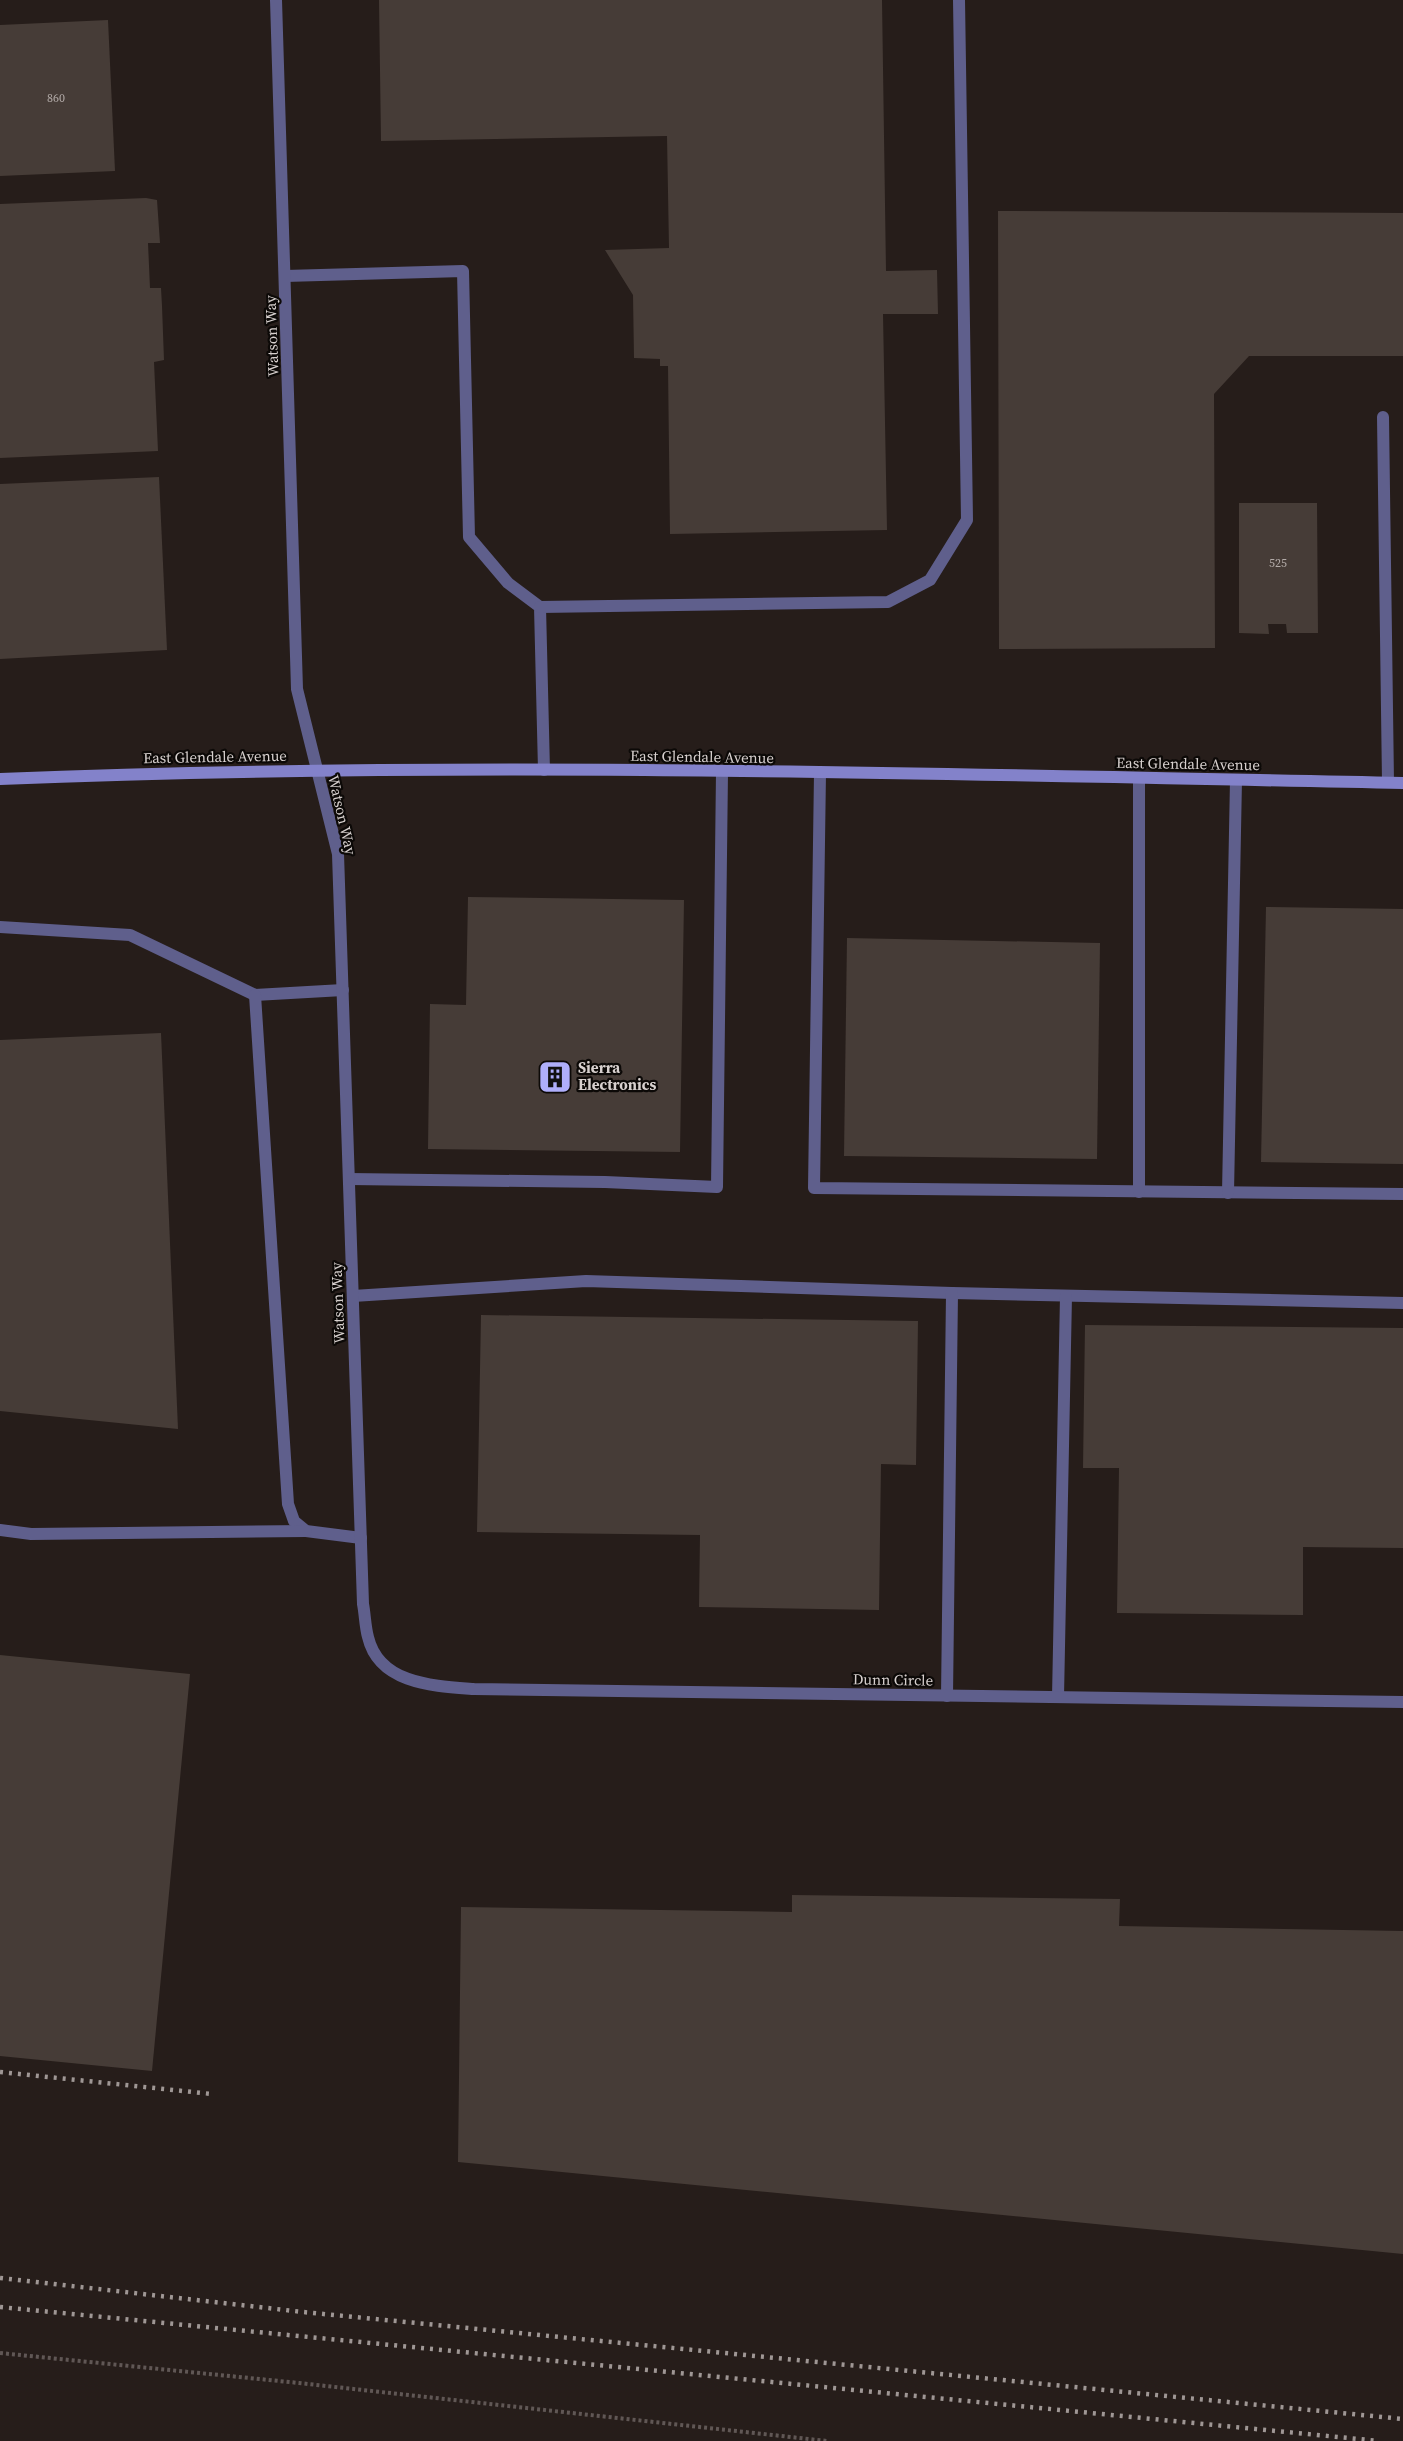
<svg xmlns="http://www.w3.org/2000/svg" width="1403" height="2441" font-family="'Source Serif 4',serif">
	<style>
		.building { fill: #463c37 }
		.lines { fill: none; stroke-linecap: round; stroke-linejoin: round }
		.path { stroke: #605755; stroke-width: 4; stroke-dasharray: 3 3; stroke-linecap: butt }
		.lane { stroke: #5f5f8c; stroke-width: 12 }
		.street { stroke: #5f5f8c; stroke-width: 12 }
		.secondary { stroke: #8382ca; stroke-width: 12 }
		.rail { stroke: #9f9795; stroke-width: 4.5; stroke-dasharray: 3 6; stroke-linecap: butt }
		.labels { text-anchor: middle; stroke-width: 4.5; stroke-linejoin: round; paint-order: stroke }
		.number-label { font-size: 12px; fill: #b3aba8 }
		.street-label { font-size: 15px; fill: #d7d0ce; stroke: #0c0907 }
		.poi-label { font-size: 15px; font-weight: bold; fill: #d7d0ce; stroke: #0c0907; text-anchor: start }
	</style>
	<rect width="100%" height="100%" fill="#261d1a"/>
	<g class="building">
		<polygon points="379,0 882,0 886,271 937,270 938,314 883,314 887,530 670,534 668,366 660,366 660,359 634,358 633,295 605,250 669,248 667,136 381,141"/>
		<polygon points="108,20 115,171 0,176 0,25"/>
		<polygon points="146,198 157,200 160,243 148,243 150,288 161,288 162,306 164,360 154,362 158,451 0,458 0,204"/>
		<polygon points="998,211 1403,213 1403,356 1249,356 1214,394 1215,648 999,649"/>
		<polygon points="159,477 167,650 0,659 0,484"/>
		<polygon points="1239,503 1317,503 1318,633 1287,633 1286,624 1268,624 1269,634 1239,633"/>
		<polygon points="468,897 684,900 680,1152 428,1149 430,1004 466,1005"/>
		<polygon points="1266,907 1403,909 1403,1164 1261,1162"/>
		<polygon points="847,938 1100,943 1097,1159 844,1156"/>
		<polygon points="161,1033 178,1429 0,1411 0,1040"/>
		<polygon points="481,1315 918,1321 916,1465 881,1464 879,1610 699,1607 700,1535 477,1532"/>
		<polygon points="1085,1325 1403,1328 1403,1548 1303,1547 1303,1615 1117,1613 1119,1468 1083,1468"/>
		<polygon points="0,1655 190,1674 152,2071 0,2056"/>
		<polygon points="792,1895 1120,1899 1119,1926 1403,1931 1403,2254 458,2162 461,1907 792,1912"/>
	</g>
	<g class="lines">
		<polyline class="path" points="0,2353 299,2383 827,2441"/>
		<g class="lane">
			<polyline points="285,276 463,271 469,537 508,583 540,607 544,770"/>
			<polyline points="1383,417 1388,782"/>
			<polyline points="540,607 888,602 930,580 967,520 959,0"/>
			<polyline points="820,773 814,1188 1403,1194"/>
			<polyline points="0,927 130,935 255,995 343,990"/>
			<polyline points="255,995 288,1504 294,1521 306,1531 361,1538"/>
			<polyline points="349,1179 605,1182 717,1187 722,772"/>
			<polyline points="1139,1192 1139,778"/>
			<polyline points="1228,1193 1236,780"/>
			<polyline points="353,1296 586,1281 952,1293 1403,1303"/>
			<polyline points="0,1530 31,1534 306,1531"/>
			<polyline points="947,1696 952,1293"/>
			<polyline points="1058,1697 1066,1296"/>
		</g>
		<path class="street" d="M276,0L297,689L338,854L363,1604C365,1614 365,1626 368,1637C379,1684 433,1686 474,1689L1403,1702"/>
		<path class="secondary" d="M0,779C467,760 936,774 1403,783"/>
		<g class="rail">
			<polyline points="0,2072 212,2094"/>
			<polyline points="0,2278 303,2312 1403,2419"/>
			<polyline points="0,2307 1379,2441"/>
		</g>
	</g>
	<defs>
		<g id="building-square" transform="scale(1.725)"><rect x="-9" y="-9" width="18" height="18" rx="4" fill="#aeaefa" stroke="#0c0907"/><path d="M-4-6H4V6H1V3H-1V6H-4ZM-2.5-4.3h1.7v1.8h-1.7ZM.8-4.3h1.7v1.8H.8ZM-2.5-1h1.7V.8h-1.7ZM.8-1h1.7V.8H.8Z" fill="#111"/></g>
	</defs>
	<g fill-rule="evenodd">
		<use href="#building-square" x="555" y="1077"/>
	</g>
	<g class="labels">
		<g class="number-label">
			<text x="56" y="102">860</text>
			<text x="1278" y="567">525</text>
		</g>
		<g class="street-label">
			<text transform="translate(272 336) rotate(-92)" y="5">Watson Way</text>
			<text transform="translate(215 757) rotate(-1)" y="5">East Glendale Avenue</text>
			<text transform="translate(702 757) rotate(1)" y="5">East Glendale Avenue</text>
			<text transform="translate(1188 764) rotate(1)" y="5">East Glendale Avenue</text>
			<text transform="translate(342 815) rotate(77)" y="5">Watson Way</text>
			<text transform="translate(338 1303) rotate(-92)" y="5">Watson Way</text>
			<text transform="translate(893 1680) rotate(1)" y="5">Dunn Circle</text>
		</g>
		<g class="poi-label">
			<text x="578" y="1073">Sierra<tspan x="578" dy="17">Electronics</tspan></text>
		</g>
	</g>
</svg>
